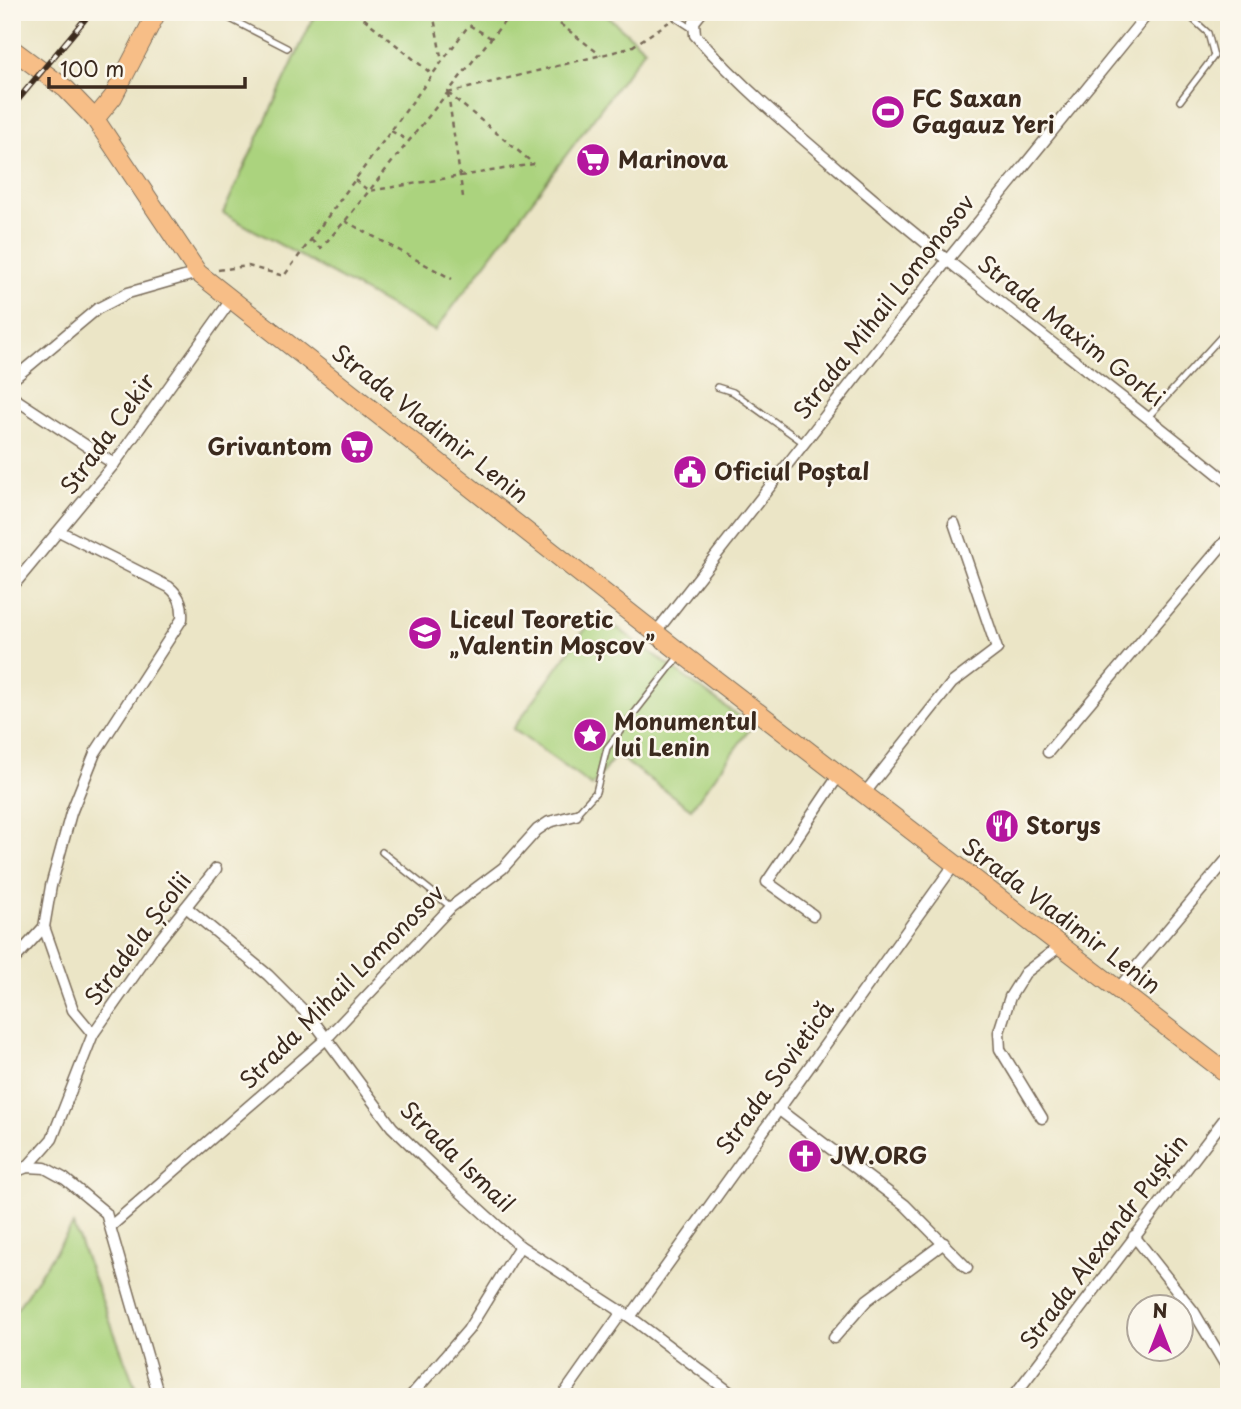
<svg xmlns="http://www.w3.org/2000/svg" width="1241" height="1409" font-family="'Playpen Sans',sans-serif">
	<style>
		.green { fill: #abd37e; stroke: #737e4e; stroke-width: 2 }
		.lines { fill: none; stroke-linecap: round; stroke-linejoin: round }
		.service-casing { stroke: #796b59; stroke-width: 8 }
		.minor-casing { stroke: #796b59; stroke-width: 13 }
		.primary-casing { stroke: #796b59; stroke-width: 20 }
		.path { stroke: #796b59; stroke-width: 2.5; stroke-dasharray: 5 5; stroke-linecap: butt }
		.service { stroke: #fff; stroke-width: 5 }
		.minor { stroke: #fff; stroke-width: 10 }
		.primary { stroke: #f7be87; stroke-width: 18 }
		.rail-casing { stroke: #3b2a1e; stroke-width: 6 }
		.rail { stroke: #fbf7ec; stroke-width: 3.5; stroke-dasharray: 10; stroke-linecap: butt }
		.labels { text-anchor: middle; stroke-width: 5; stroke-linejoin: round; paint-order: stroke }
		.poi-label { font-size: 23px; font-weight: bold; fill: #3b2a1e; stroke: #fbf7ec; text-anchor: start }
		.street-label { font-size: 23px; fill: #3b2a1e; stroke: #fbf7ec }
	</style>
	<rect width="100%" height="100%" fill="#fbf7ec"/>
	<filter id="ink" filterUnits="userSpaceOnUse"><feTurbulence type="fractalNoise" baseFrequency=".0143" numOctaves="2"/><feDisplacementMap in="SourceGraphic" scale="14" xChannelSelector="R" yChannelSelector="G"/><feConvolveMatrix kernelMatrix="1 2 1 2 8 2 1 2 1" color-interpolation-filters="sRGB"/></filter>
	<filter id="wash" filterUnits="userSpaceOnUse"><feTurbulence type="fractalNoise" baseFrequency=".00686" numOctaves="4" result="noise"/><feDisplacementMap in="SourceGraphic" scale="28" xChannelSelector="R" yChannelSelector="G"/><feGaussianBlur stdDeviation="1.57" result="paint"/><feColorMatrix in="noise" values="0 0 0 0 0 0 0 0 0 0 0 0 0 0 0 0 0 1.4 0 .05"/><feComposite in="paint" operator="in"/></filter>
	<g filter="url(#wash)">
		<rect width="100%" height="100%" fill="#ebe5c6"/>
		<g class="green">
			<polygon points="316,12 603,12 645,49 435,331 223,213"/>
			<polygon points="597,613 752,726 691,809 616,755 592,786 513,729"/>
			<polygon points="73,1225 139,1397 12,1397 12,1316"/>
		</g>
	</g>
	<g filter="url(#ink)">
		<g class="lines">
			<g class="service-casing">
				<g id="service">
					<polyline points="217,12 287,48"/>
					<polyline points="674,12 676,18 693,29"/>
					<polyline points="1180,101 1214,56 1208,33 1185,12"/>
					<polyline points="717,387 733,392 804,443"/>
					<polyline points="1148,417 1229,328"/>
					<polyline points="576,814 596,792 607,748 679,656"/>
					<polyline points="382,852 451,907"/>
				</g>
			</g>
			<g class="minor-casing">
				<g id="minor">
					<path d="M702,12L694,22L695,35C744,90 803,139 859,187C979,290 1107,383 1229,483"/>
					<polyline points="12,380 97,309 128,293 198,273"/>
					<polyline points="12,397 114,464"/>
					<polyline points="12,587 114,464 231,300"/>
					<polyline points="656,632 946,262 1149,12"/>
					<polyline points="1048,752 1229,537"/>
					<polyline points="864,794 952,683 997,649 954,523"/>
					<polyline points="186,907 268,975 311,1018 392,1127 447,1180 520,1246 630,1317 736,1397"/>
					<polyline points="813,915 767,882 839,775"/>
					<polyline points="12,962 44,927"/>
					<polyline points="1117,990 1229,857"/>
					<polyline points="93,1034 157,943 216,869"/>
					<polyline points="778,1109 905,1205 967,1268"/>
					<polyline points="1042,1118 1000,1049 999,1032 1010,997 1025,973 1060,946"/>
					<path d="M27,1167L52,1139L93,1034L73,1010L44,927L51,886L71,813L95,753L182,619C183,605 180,596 169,587L61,532"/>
					<polyline points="12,1173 27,1167 45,1168 65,1179 106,1213 159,1397"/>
					<polyline points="111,1226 326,1039 451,907 503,868 537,830 549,822 576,815"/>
					<polyline points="1134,1236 1194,1312 1229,1371"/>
					<polyline points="630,1317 954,865"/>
					<polyline points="834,1338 867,1300 944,1243"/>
					<polyline points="410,1397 468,1330 520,1246"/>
					<polyline points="562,1397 622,1312"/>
					<polyline points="1013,1397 1229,1113"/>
				</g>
			</g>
			<g class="primary-casing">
				<g id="primary">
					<polyline points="12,49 66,89 95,119 198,273 681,653 1229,1075"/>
					<polyline points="95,119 113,97 157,12"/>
				</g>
			</g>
			<g class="path">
				<polyline points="17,12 18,37"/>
				<polyline points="356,12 433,75"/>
				<polyline points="433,12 442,62"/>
				<polyline points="544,12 601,55"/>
				<polyline points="448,93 630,48 669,22"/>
				<polyline points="448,93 534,164"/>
				<polyline points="448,93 463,197"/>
				<polyline points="391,131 409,141"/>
				<polyline points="355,180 369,191 534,164"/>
				<polyline points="345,221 452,279"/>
				<polyline points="311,240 321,248 345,221 512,12"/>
				<polyline points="218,270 248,266 284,276 469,25 491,38"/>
			</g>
			<use href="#service" class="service"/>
			<use href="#minor" class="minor"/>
			<use href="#primary" class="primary"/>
			<g class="rail-casing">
				<polyline id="rail" points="12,107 91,12"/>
			</g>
			<use href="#rail" class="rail"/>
		</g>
	</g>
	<defs>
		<g id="stadium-disc" transform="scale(1.75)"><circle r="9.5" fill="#b5179e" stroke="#fbf7ec"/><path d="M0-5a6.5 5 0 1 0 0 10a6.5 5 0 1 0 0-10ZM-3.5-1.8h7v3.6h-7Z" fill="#fff"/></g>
		<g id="supermarket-disc" transform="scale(1.75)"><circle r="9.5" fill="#b5179e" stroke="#fbf7ec"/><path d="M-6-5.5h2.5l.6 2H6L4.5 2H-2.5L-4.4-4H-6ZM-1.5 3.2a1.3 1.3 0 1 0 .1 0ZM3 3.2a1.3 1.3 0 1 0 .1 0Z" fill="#fff"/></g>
		<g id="civic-disc" transform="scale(1.75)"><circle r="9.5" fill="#b5179e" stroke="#fbf7ec"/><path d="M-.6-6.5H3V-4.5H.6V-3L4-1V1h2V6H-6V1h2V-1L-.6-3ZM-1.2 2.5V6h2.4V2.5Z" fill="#fff"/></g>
		<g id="school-disc" transform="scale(1.75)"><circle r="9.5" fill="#b5179e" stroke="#fbf7ec"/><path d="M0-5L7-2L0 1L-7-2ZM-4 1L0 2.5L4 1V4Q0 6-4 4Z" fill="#fff"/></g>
		<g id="sight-disc" transform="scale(1.75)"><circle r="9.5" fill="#b5179e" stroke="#fbf7ec"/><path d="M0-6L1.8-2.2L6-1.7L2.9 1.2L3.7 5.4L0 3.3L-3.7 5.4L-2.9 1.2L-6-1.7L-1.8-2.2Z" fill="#fff"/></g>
		<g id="restaurant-disc" transform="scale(1.75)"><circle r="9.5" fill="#b5179e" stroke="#fbf7ec"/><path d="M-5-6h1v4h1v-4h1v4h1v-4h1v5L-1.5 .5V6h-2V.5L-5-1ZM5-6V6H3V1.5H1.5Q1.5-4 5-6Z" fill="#fff"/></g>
		<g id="church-disc" transform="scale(1.75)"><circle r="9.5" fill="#b5179e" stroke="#fbf7ec"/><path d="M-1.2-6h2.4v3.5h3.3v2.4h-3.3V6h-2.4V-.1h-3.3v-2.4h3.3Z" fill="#fff"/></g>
	</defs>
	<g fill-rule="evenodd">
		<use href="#stadium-disc" x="888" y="112"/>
		<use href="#supermarket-disc" x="593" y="160"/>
		<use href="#supermarket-disc" x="357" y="447"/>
		<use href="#civic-disc" x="690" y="472"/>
		<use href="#school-disc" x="425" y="633"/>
		<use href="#sight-disc" x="590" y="735"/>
		<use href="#restaurant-disc" x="1002" y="826"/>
		<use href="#church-disc" x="805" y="1156"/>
	</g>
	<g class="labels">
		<g class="poi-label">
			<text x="912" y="107">FC Saxan<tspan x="912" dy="26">Gagauz Yeri</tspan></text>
			<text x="618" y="168">Marinova</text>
			<text x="332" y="455" text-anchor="end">Grivantom</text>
			<text x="714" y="480">Oficiul Poștal</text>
			<text x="450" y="628">Liceul Teoretic<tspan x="450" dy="26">„Valentin Moșcov”</tspan></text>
			<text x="614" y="730">Monumentul<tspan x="614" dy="26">lui Lenin</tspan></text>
			<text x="1026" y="834">Storys</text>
			<text x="830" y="1164">JW.ORG</text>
		</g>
		<g class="street-label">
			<text transform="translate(884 307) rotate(-52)" y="8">Strada Mihail Lomonosov</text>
			<text transform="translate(1071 331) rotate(38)" y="8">Strada Maxim Gorki</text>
			<text transform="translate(430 424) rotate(38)" y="8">Strada Vladimir Lenin</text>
			<text transform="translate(108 434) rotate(-54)" y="8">Strada Cekir</text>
			<text transform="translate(1061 916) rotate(37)" y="8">Strada Vladimir Lenin</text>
			<text transform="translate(138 939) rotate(-53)" y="8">Stradela Școlii</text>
			<text transform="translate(342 987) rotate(-45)" y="8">Strada Mihail Lomonosov</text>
			<text transform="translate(775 1078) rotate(-54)" y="8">Strada Sovietică</text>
			<text transform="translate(457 1157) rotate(44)" y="8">Strada Ismail</text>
			<text transform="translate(1104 1242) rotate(-53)" y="8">Strada Alexandr Pușkin</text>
		</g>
	</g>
	<rect width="1241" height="1409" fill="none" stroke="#fbf7ec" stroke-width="42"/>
	<g transform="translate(1160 1328)"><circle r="33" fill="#fbf7ec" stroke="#aea59a" stroke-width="2"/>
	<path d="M0-5L12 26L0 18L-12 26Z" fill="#b5179e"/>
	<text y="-10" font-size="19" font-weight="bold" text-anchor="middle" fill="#3b2a1e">N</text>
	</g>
	<path d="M49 77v10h196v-10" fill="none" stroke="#3b2a1e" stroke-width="3.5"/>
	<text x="60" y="77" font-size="21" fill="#3b2a1e" stroke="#fbf7ec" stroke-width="5" paint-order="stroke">100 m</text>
</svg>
